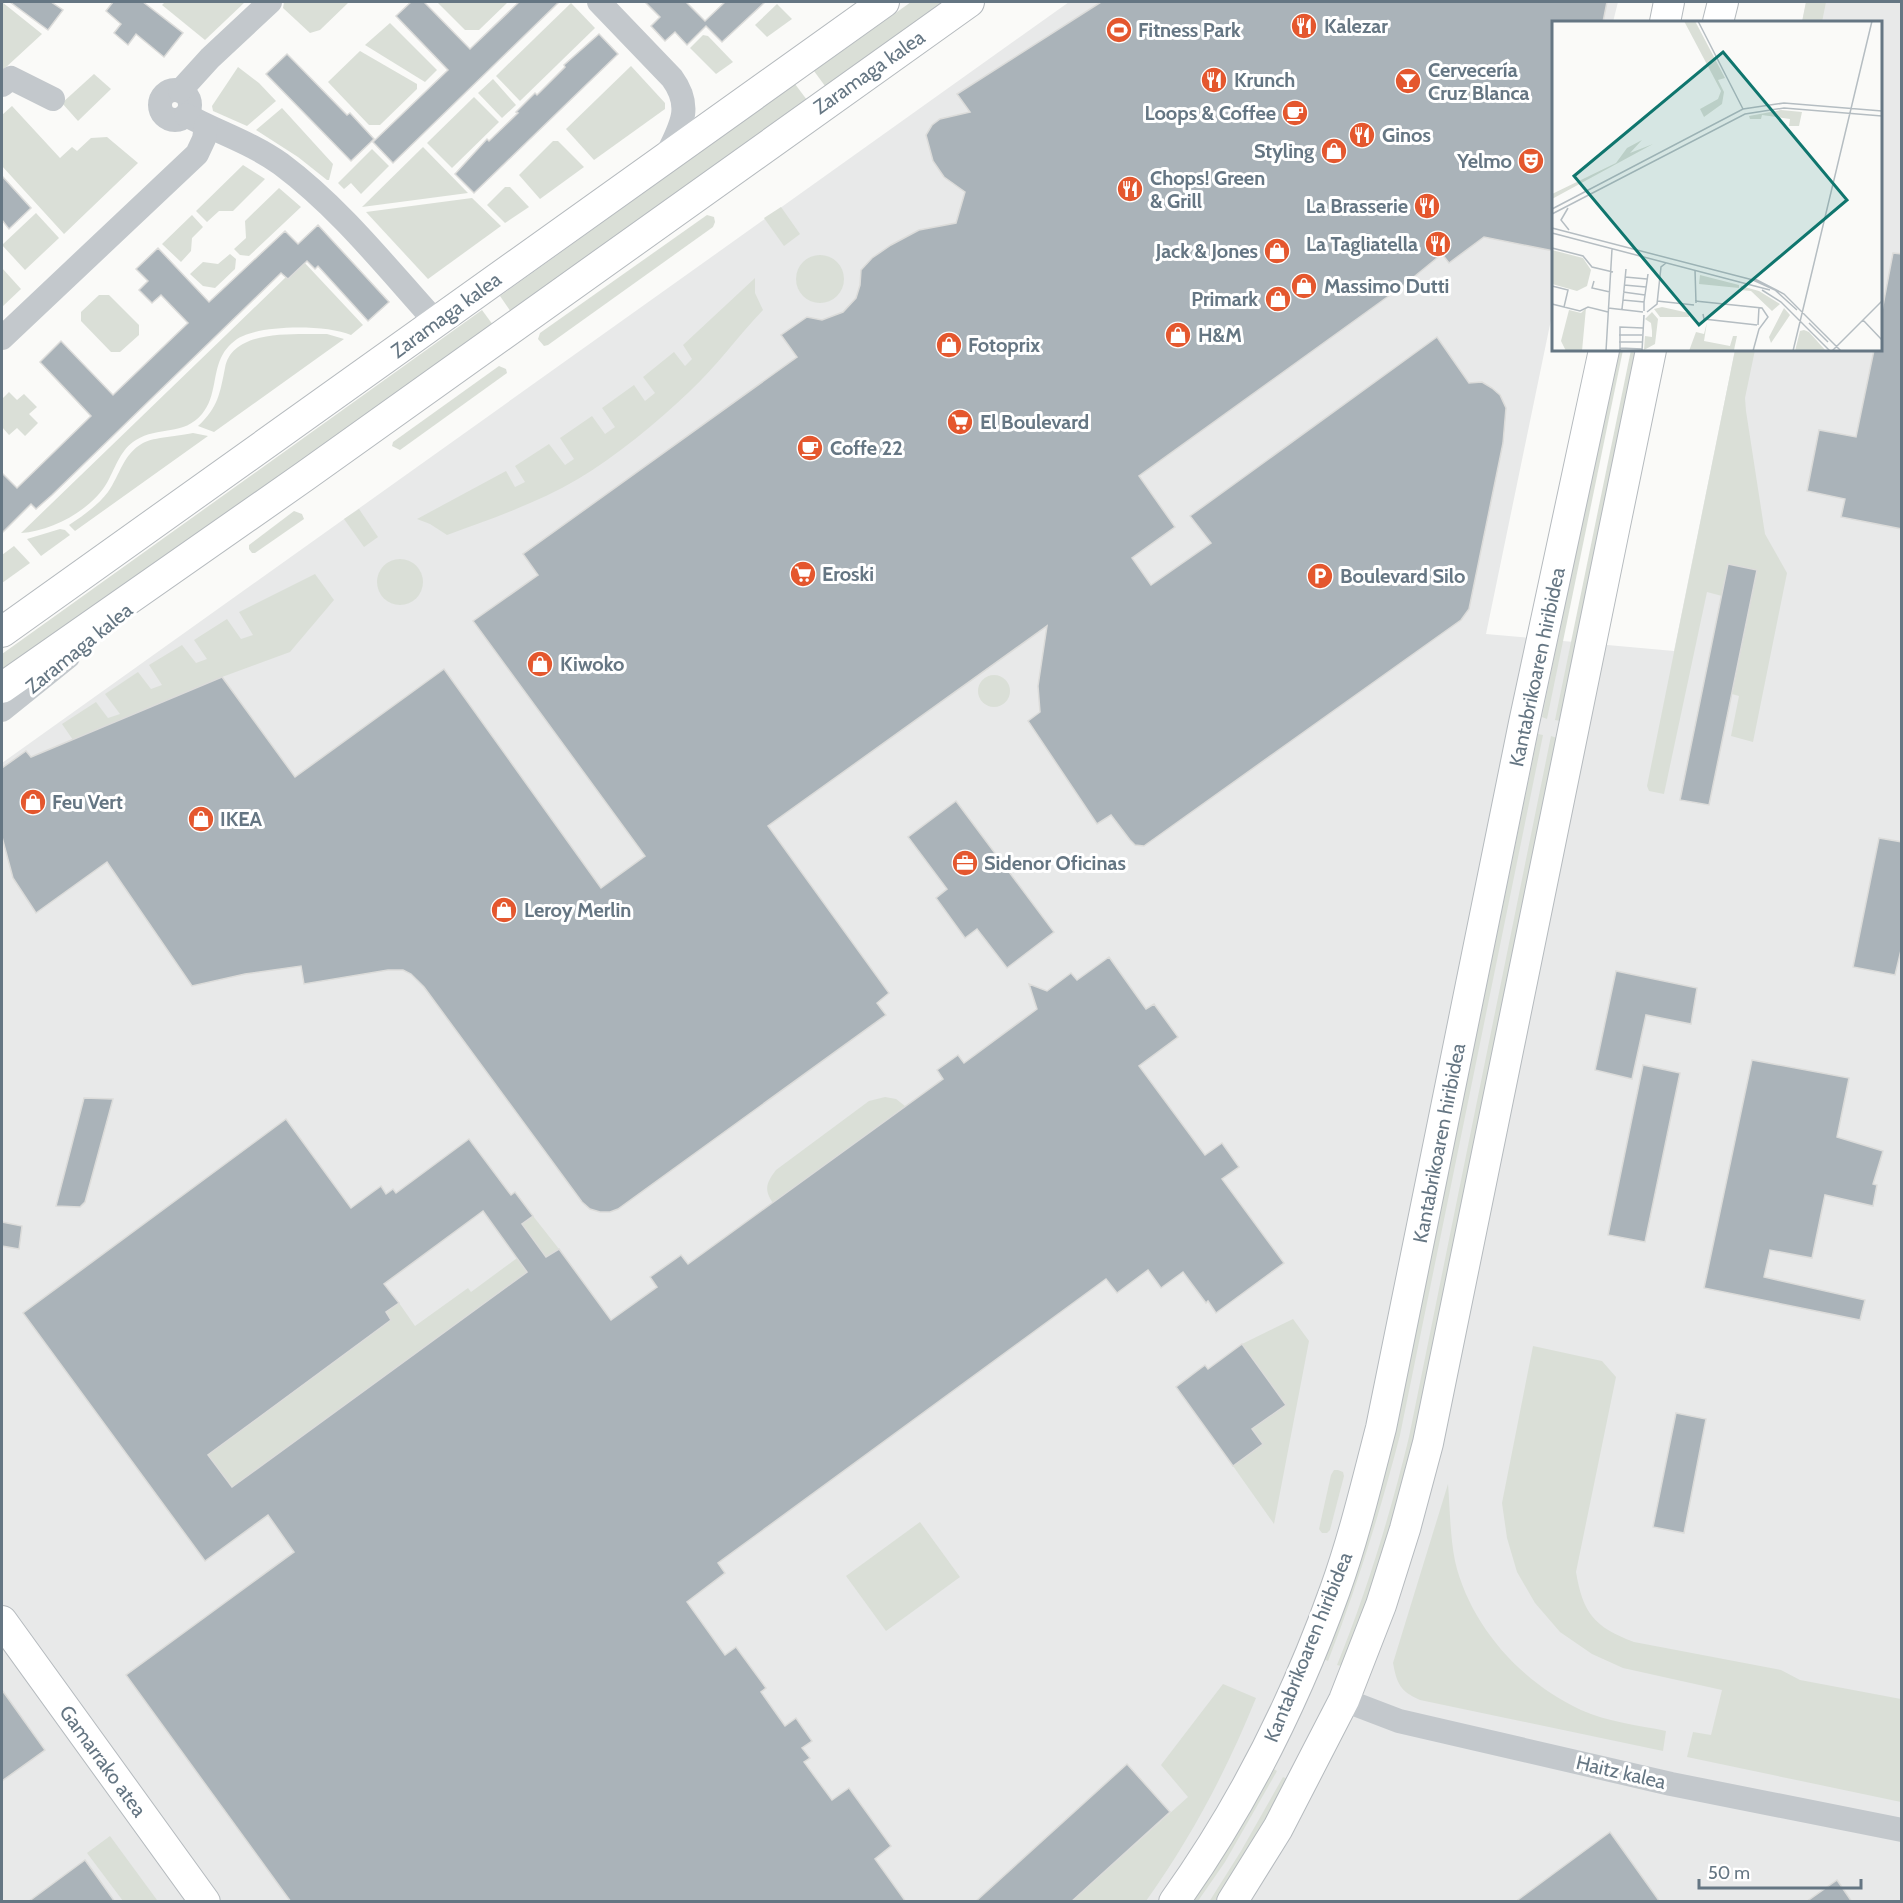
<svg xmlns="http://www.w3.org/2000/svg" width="1903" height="1903" font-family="Cabin,sans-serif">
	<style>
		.built { fill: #e8e9e9 }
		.green { fill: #dadfd7 }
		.building { fill: #aab3b9; stroke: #dcdcda; stroke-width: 1.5; fill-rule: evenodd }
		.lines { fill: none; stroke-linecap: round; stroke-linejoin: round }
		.major-casing { stroke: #b5babe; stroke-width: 32 }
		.minor { stroke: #c3c8cc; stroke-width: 24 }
		.major { stroke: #fff; stroke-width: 30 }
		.labels { text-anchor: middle; stroke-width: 6; stroke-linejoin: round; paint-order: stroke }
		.poi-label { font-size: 20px; font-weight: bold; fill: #657683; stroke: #fff; text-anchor: start }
		.street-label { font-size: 20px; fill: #657683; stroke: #fff }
		.inset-road { fill: none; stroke: #b5bdc2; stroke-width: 1.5 }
		.view { fill: #0f766e; fill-opacity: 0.15; stroke: #0f766e; stroke-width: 3 }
		.inset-edge { fill: none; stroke: #657683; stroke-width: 3 }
	</style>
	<rect width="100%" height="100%" fill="#fafaf8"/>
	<polygon class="built" points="1069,2 1618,2 1613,22 1554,22 1553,310 1486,634 1674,651 1735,350 1880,350 1880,22 1802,22 1806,2 1901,2 1901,1901 2,1901 2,763"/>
	<g class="green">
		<polygon points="2,2 42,34 4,69 2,75"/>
		<polygon points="165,2 245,2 205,40 162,5"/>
		<polygon points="284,2 349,2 320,30 310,33 283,8"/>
		<polygon points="437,2 508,2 479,30 465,30"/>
		<polygon points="911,2 944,2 825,86 814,71"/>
		<polygon points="1806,2 1826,2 1822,22 1802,22"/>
		<polygon points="571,3 595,28 520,101 496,76"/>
		<polygon points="777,4 792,19 767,37 755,25"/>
		<polygon points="390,23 437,70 425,82 365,45"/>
		<polygon points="703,35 708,36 733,62 716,74 690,48"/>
		<polygon points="360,51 417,84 417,89 380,125 369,125 328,82"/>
		<polygon points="631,66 665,103 665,109 594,160 566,129"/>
		<polygon points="238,67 259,83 276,101 247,126 213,111 212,106"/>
		<polygon points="94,74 111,89 78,121 62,103"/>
		<polygon points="493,79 516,105 502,118 478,93"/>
		<polygon points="795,84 807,100 511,312 500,296"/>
		<polygon points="474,97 499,122 452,168 427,143"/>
		<polygon points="12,106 60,158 72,147 77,151 91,138 107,137 138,163 64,234 2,166 2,115"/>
		<polygon points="282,108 333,164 329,180 327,180 298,157 256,130"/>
		<polygon points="553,141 558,141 584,167 540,199 519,175"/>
		<polygon points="423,147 468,193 362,207"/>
		<polygon points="372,149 389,166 361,194 351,183 344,189 338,183"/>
		<polygon points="243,165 265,179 233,211 219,211 207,222 196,211"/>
		<polygon points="505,187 510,187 529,207 505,223 487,205"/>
		<polygon points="279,188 301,207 249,256 240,255 234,249 246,238 245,221"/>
		<polygon points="472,198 501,226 428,279 366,212"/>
		<polygon points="781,207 800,234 784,246 764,218"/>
		<polygon points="36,213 59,238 25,270 2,245"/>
		<polygon points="192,215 203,227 192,238 191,251 181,262 162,244"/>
		<polygon points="707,215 714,217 715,222 713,227 548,345 544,346 538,339 540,333"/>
		<polygon points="230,254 236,259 235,269 215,288 203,286 190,274 203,262 218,264"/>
		<circle cx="820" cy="279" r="24"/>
		<path d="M303,261L363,325L351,335C327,325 267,325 243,336C235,339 227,347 223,354C212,373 217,396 202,414C184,436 158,426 136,440C121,449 116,466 108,481C93,509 53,531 21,533L286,277L288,279Z"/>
		<polygon points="2,268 21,289 2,307"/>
		<path d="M755,278V293L763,310C738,336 716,367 689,392C655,424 618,455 578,479C537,503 491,519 447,535L430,524L417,519L506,471L515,487L525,482L515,466L549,444L565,465L574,459L560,438L592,416L605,434L615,427L602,408L634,385L645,401L655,393L643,377L674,352L685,366L692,359L683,345Z"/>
		<polygon points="99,295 109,295 139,325 139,335 120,352 111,352 81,321 81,312"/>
		<polygon points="482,310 493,325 2,676 2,654"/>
		<path d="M327,334L344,339L214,432L198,426C218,408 220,393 225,368C232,328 296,335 327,334Z"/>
		<polygon points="1617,350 1623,350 1547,719 1542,717"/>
		<polygon points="1631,350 1636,350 1560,721 1555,720"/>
		<polygon points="1735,350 1755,350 1745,398 1746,411 1765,534 1787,573 1753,742 1731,736 1739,696 1732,694 1757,571 1722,596 1707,592 1664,794 1649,791 1647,786"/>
		<polygon points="499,366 506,369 507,373 400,450 392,446 393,442"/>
		<polygon points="9,392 17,400 24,394 37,407 29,414 38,423 25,436 17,428 9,435 2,427 2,399"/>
		<path d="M193,433L208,436L75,531L69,525C83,516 98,505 108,492C120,475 123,454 143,443C154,437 180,436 193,433Z"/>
		<polygon points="359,509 378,537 364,547 344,519"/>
		<polygon points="294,511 302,514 304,519 255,553 252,553 249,549 249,545"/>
		<polygon points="60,529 65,530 70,535 41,556 27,539"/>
		<polygon points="14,546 30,563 2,583 2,555"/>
		<circle cx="400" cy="582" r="23"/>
		<polygon points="315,574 334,600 290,652 222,677 73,740 62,724 96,702 108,718 120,714 105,694 138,672 151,689 162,685 149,665 182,645 196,663 207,659 194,640 227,619 241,639 253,635 239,612"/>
		<circle cx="994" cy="691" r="16"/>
		<path d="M1538,734L1543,735L1400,1435C1380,1512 1357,1587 1328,1661L1323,1659L1350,1589L1372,1522L1395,1434Z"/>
		<path d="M1551,736L1557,738L1414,1438L1391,1527L1369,1596L1341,1666L1337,1665C1367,1591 1390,1515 1409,1437Z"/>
		<path d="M885,1097L896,1099L905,1106L773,1203C763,1189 767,1182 776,1170L869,1101Z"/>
		<polygon points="533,1216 559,1249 243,1480 268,1516 258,1523 220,1471 167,1508 155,1494 391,1320 386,1312 399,1303 415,1326 468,1288 471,1292 536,1244 522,1224"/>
		<polygon points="1293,1319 1309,1341 1274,1524 1233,1466 1263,1444 1252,1429 1286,1405 1242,1344"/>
		<path d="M1533,1346L1602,1361L1616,1377L1576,1572C1583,1613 1594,1627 1634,1642L1781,1670L1800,1680L1901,1699V1802L1687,1757L1693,1732L1711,1735L1722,1690L1623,1668L1592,1654L1560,1632L1535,1603L1517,1572L1507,1538L1502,1503Z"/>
		<polygon points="1334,1470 1338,1470 1343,1472 1344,1476 1330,1530 1327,1533 1322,1533 1319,1529 1331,1475"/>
		<path d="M1448,1484C1450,1509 1450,1536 1455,1561C1470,1626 1522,1683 1581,1710C1607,1722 1638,1725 1666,1731L1663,1751L1420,1700C1400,1691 1397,1684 1393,1663Z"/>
		<polygon points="920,1522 960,1577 886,1631 846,1576"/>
		<path d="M1223,1684L1256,1698C1227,1770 1191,1838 1146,1901L1071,1902L1188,1797L1161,1765Z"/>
		<polygon points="1272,1768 1277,1771 1225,1862 1198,1901 1191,1902"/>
		<polygon points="1283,1777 1288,1779 1251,1844 1215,1901 1209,1902 1241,1851"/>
		<polygon points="110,1836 157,1900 156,1901 123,1901 87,1853"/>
	</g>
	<g class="building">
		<polygon points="10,2 51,2 63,10 48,30"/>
		<polygon points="113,2 143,2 183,33 164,57 136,34 128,45 114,33 121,24 106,11"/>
		<polygon points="411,2 424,2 470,49 519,2 559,2 393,163 373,142 448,70 396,16"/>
		<polygon points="645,2 686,2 705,21 725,2 765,2 722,42 706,26 687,45 675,32 665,41 651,26 660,17"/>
		<polygon points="1101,2 1607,2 1603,22 1554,22 1554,251 1484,237 1449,263 1442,254 1404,285 1139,476 1175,527 1132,558 1151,585 1211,543 1190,516 1437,337 1469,383 1482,382 1492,388 1500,395 1506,408 1503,443 1469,609 1461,620 1144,846 1135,845 1130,840 1111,815 1097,824 1028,721 1040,712 1038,686 1047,626 768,826 889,993 877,1003 886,1015 618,1209 610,1212 600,1212 590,1209 582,1202 424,987 411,974 403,970 388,970 304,984 301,966 245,974 192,986 107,862 36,913 13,878 2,837 2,768 26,751 31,757 222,677 295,777 444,669 601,888 645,856 473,621 538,575 523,554 797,357 781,335 807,317 822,320 843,312 856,298 860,285 861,270 872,258 891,245 919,230 956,223 965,192 944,177 933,161 926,135 932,125 940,119 970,112 957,94"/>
		<polygon points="599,34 618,54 474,193 455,174 487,139 489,141 518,113 516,112 535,93 537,95 565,67 564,65"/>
		<polygon points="287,54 347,115 350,113 374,139 351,161 266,74"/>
		<polygon points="2,176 31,208 9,229 2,220"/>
		<polygon points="318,225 389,302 368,321 318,266 315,269 307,261 288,279 281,273 52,495 36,509 31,504 2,533 2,473 17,488 91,416 40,362 61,341 113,395 188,323 161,295 152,303 139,290 148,281 136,269 158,248 209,302 285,231 298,244"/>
		<polygon points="1893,253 1902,254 1902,529 1841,517 1845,499 1807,491 1819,430 1856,437 1874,350 1881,350 1881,316"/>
		<polygon points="1728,564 1757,570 1709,805 1680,800"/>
		<polygon points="956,801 1054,932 1007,968 977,929 965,938 936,898 947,889 908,837"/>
		<polygon points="1879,838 1902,842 1902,946 1895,975 1853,967"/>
		<path d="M1109,957L1146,1009L1154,1004L1178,1037L1139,1066L1205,1155L1222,1143L1239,1167L1222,1179L1284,1263L1216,1313L1208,1301L1206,1303L1183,1272L1161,1288L1148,1270L1117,1293L1106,1279L718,1563L725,1573L687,1602L725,1655L736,1647L766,1688L761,1692L785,1726L796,1718L812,1741L802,1748L810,1758L804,1762L832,1800L849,1788L891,1846L875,1859L906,1902H291L126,1675L294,1552L268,1515L205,1561L23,1313L286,1119L351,1208L381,1186L386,1194L393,1189L396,1193L469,1139L511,1195L515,1192L533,1216L522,1224L546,1257L559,1249L611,1320L657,1287L650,1277L681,1255L688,1264L943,1079L937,1070L958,1055L964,1063L1037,1009L1029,984L1047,991L1071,973L1077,980ZM483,1211L527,1272L232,1487L208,1455L391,1320L386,1312L399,1303L384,1284Z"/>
		<polygon points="1616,971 1697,988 1691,1024 1646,1015 1632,1079 1595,1070"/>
		<polygon points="1752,1060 1849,1078 1837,1137 1883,1151 1873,1184 1877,1185 1873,1206 1825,1195 1812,1258 1770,1250 1764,1277 1865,1300 1860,1320 1704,1288"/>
		<polygon points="1643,1065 1680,1073 1645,1242 1608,1235"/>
		<polygon points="84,1098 113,1099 85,1202 80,1207 56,1206"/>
		<polygon points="2,1222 22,1226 19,1249 2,1246"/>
		<polygon points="1242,1344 1286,1405 1252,1429 1263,1444 1233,1466 1176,1387 1205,1365 1208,1369"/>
		<polygon points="1676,1413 1706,1419 1684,1533 1653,1527"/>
		<polygon points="2,1690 45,1750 2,1781"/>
		<polygon points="1127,1764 1170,1812 1071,1902 975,1902"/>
		<polygon points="1610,1832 1660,1902 1515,1902"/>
		<polygon points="85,1860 115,1902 28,1902"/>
		<polygon points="1837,1880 1852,1902 1806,1902"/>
	</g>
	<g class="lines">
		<g class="major-casing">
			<g id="major">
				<polyline points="1665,22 1669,2"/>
				<polyline points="1718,22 1723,2"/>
				<polyline points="2,632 884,2"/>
				<polyline points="2,688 305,476 969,2"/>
				<polyline points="2,1621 205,1902"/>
				<path d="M1174,1902C1242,1807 1296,1699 1335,1590C1354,1537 1367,1482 1381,1428L1524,723L1604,350"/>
				<path d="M1232,1902L1278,1828L1344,1700L1381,1605L1405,1529L1428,1443C1502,1078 1576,714 1651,350"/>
			</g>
		</g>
		<g class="minor">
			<path d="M599,2L672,78C694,108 680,127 666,157"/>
			<polyline points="2,85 11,78 53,99"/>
			<circle cx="175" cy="105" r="15"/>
			<polyline points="180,91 210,58 270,2"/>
			<path d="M186,115C217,132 252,143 281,164C340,208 387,268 436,322"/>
			<polyline points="2,338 197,154 204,139 206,126"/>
			<polyline points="2,710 68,657"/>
			<polyline points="1344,1700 1399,1721 1671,1784 1902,1830"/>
		</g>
		<use href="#major" class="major"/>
	</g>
	<defs>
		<g id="restaurant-disc" transform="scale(1.35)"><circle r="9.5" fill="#e4572e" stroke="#fff"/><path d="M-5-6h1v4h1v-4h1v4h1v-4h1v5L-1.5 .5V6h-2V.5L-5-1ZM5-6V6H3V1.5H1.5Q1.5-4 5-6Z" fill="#fff"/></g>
		<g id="stadium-disc" transform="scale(1.35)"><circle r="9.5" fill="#e4572e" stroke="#fff"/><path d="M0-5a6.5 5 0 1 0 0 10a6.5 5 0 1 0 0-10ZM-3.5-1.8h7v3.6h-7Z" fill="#fff"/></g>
		<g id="bar-disc" transform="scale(1.35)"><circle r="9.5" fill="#e4572e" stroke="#fff"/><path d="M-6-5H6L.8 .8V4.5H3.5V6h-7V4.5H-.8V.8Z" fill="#fff"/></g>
		<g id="cafe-disc" transform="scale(1.35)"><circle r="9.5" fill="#e4572e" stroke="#fff"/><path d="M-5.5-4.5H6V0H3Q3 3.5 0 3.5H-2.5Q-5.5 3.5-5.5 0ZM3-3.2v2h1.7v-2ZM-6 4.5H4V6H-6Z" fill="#fff"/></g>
		<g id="shop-disc" transform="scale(1.35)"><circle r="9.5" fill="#e4572e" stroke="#fff"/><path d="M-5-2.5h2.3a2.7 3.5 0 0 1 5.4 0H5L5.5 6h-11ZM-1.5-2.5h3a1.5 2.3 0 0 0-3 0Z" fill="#fff"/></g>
		<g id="theatre-disc" transform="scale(1.35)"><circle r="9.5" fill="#e4572e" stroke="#fff"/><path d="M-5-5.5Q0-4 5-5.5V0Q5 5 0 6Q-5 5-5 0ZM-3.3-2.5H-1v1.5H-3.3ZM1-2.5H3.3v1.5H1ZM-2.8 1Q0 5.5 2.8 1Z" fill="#fff"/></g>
		<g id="supermarket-disc" transform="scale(1.35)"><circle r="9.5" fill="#e4572e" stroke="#fff"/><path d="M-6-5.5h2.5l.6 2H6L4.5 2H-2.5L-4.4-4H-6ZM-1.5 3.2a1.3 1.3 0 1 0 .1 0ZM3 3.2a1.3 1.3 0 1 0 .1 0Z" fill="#fff"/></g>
		<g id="parking-disc" transform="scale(1.35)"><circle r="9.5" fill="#e4572e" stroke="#fff"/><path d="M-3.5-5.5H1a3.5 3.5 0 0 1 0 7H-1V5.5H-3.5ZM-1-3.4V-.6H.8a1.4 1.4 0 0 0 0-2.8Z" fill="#fff"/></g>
		<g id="office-disc" transform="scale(1.35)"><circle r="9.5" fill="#e4572e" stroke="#fff"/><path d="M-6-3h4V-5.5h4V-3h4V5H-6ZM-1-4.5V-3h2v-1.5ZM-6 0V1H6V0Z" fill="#fff"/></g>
	</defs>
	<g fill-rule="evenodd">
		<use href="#restaurant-disc" x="1304" y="26"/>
		<use href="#stadium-disc" x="1119" y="30"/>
		<use href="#restaurant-disc" x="1214" y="80"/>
		<use href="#bar-disc" x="1408" y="81"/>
		<use href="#cafe-disc" x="1295" y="113"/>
		<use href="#restaurant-disc" x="1362" y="135"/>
		<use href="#shop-disc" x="1334" y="151"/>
		<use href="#theatre-disc" x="1531" y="161"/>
		<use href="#restaurant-disc" x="1130" y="189"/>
		<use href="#restaurant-disc" x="1427" y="206"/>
		<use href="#restaurant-disc" x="1438" y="244"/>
		<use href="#shop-disc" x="1277" y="251"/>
		<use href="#shop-disc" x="1304" y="286"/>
		<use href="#shop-disc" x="1278" y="299"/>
		<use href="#shop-disc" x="1178" y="335"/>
		<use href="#shop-disc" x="949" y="345"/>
		<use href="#supermarket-disc" x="960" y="422"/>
		<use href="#cafe-disc" x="810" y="448"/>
		<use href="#supermarket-disc" x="803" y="574"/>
		<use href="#parking-disc" x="1320" y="576"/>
		<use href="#shop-disc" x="540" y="664"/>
		<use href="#shop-disc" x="33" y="802"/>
		<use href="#shop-disc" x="201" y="819"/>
		<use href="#office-disc" x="965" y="863"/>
		<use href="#shop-disc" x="504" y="910"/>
	</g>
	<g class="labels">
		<g class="poi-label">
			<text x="1324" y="33">Kalezar</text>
			<text x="1138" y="37">Fitness Park</text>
			<text x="1428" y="77">Cervecería<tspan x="1428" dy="23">Cruz Blanca</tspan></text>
			<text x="1234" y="87">Krunch</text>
			<text x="1276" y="120" text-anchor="end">Loops &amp; Coffee</text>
			<text x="1382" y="142">Ginos</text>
			<text x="1314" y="158" text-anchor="end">Styling</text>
			<text x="1512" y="168" text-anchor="end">Yelmo</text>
			<text x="1150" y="185">Chops! Green<tspan x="1150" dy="23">&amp; Grill</tspan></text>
			<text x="1408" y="213" text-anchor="end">La Brasserie</text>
			<text x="1418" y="251" text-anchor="end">La Tagliatella</text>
			<text x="1258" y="258" text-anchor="end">Jack &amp; Jones</text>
			<text x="1324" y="293">Massimo Dutti</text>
			<text x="1258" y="306" text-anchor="end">Primark</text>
			<text x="1198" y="342">H&amp;M</text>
			<text x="968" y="352">Fotoprix</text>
			<text x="980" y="429">El Boulevard</text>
			<text x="830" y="455">Coffe 22</text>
			<text x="822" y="581">Eroski</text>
			<text x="1340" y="583">Boulevard Silo</text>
			<text x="560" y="671">Kiwoko</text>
			<text x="52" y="809">Feu Vert</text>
			<text x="220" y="826">IKEA</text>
			<text x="984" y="870">Sidenor Oficinas</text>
			<text x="524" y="917">Leroy Merlin</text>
		</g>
		<g class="street-label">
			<text transform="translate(869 72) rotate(-35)" y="7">Zaramaga kalea</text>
			<text transform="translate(446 315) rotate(-36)" y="7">Zaramaga kalea</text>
			<text transform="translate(79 648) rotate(-39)" y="7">Zaramaga kalea</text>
			<text transform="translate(1537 667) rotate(-78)" y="7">Kantabrikoaren hiribidea</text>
			<text transform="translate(1439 1143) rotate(-79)" y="7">Kantabrikoaren hiribidea</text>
			<text transform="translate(1308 1647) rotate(-68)" y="7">Kantabrikoaren hiribidea</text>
			<text transform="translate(103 1761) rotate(54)" y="7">Gamarrako atea</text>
			<text transform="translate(1621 1772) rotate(13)" y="7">Haitz kalea</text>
		</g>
	</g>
	<g transform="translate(1552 21)">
		<rect width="330" height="330" fill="#fafaf8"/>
		<path d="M132,0H143L173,57L166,59L172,71L170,83L152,96L148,88L166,78L169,70ZM229,89L250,91L247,105H237L238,98L210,94L209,98H198L197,95ZM90,119L78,132L101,123L0,178V173L64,142L75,127ZM0,229L31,237L39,249L35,265L25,270L0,263ZM148,254L187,264V267L147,263ZM189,265L207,270L228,283L220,290L199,270L188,269ZM110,286L137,292V296H108L102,288ZM34,287L30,330H14L9,320L17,289L29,292ZM232,287L238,294L219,322L217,316ZM100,291L106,298L103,323L92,329L93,315L100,316V310L99,302L93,298ZM155,301L152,320L178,325L181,315H185L182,329L137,330L144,311L152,313ZM252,309L257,311L274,330H243L248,310Z" fill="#dadfd7"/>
		<path class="inset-road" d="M146,0L191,88M16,187L9,199L17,209M0,188L191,88L232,82L330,90M0,193L193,93L232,87L330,95M0,207L201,259L223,269L245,289M0,212L218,269M0,227L31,235L40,246L61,251M143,249L144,282M73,256L95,258M201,257L232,273L289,330M42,260L40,267L58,271M72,264L94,266M0,265L16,269L12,286M210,269L229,281L278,330M71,271L93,274M71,279L74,248M105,280L142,284M143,280L210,287L216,296L207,308L201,330M92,281L96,253M0,283L28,290L36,286L56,291M56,287L91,291M70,288L71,279L92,281V290M95,291L105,283L109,246L114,242M151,293L152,298L205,304M311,299L330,319M257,302L276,321M206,304L207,286M67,314H90M67,321H90M68,327L90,328M54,330L60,228M68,330V306L91,307M90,330L92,294M241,330L320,0M280,330L330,280"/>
		<path class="view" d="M171,31L295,179L147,304L22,155Z"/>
		<rect width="330" height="330" class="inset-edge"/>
	</g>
	<rect width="1903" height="1903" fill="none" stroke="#657683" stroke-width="6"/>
	<path d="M1699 1879v9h162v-9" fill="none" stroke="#657683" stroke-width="3"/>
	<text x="1708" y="1879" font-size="18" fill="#657683" stroke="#ffffff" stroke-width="4.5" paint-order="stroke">50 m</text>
</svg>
